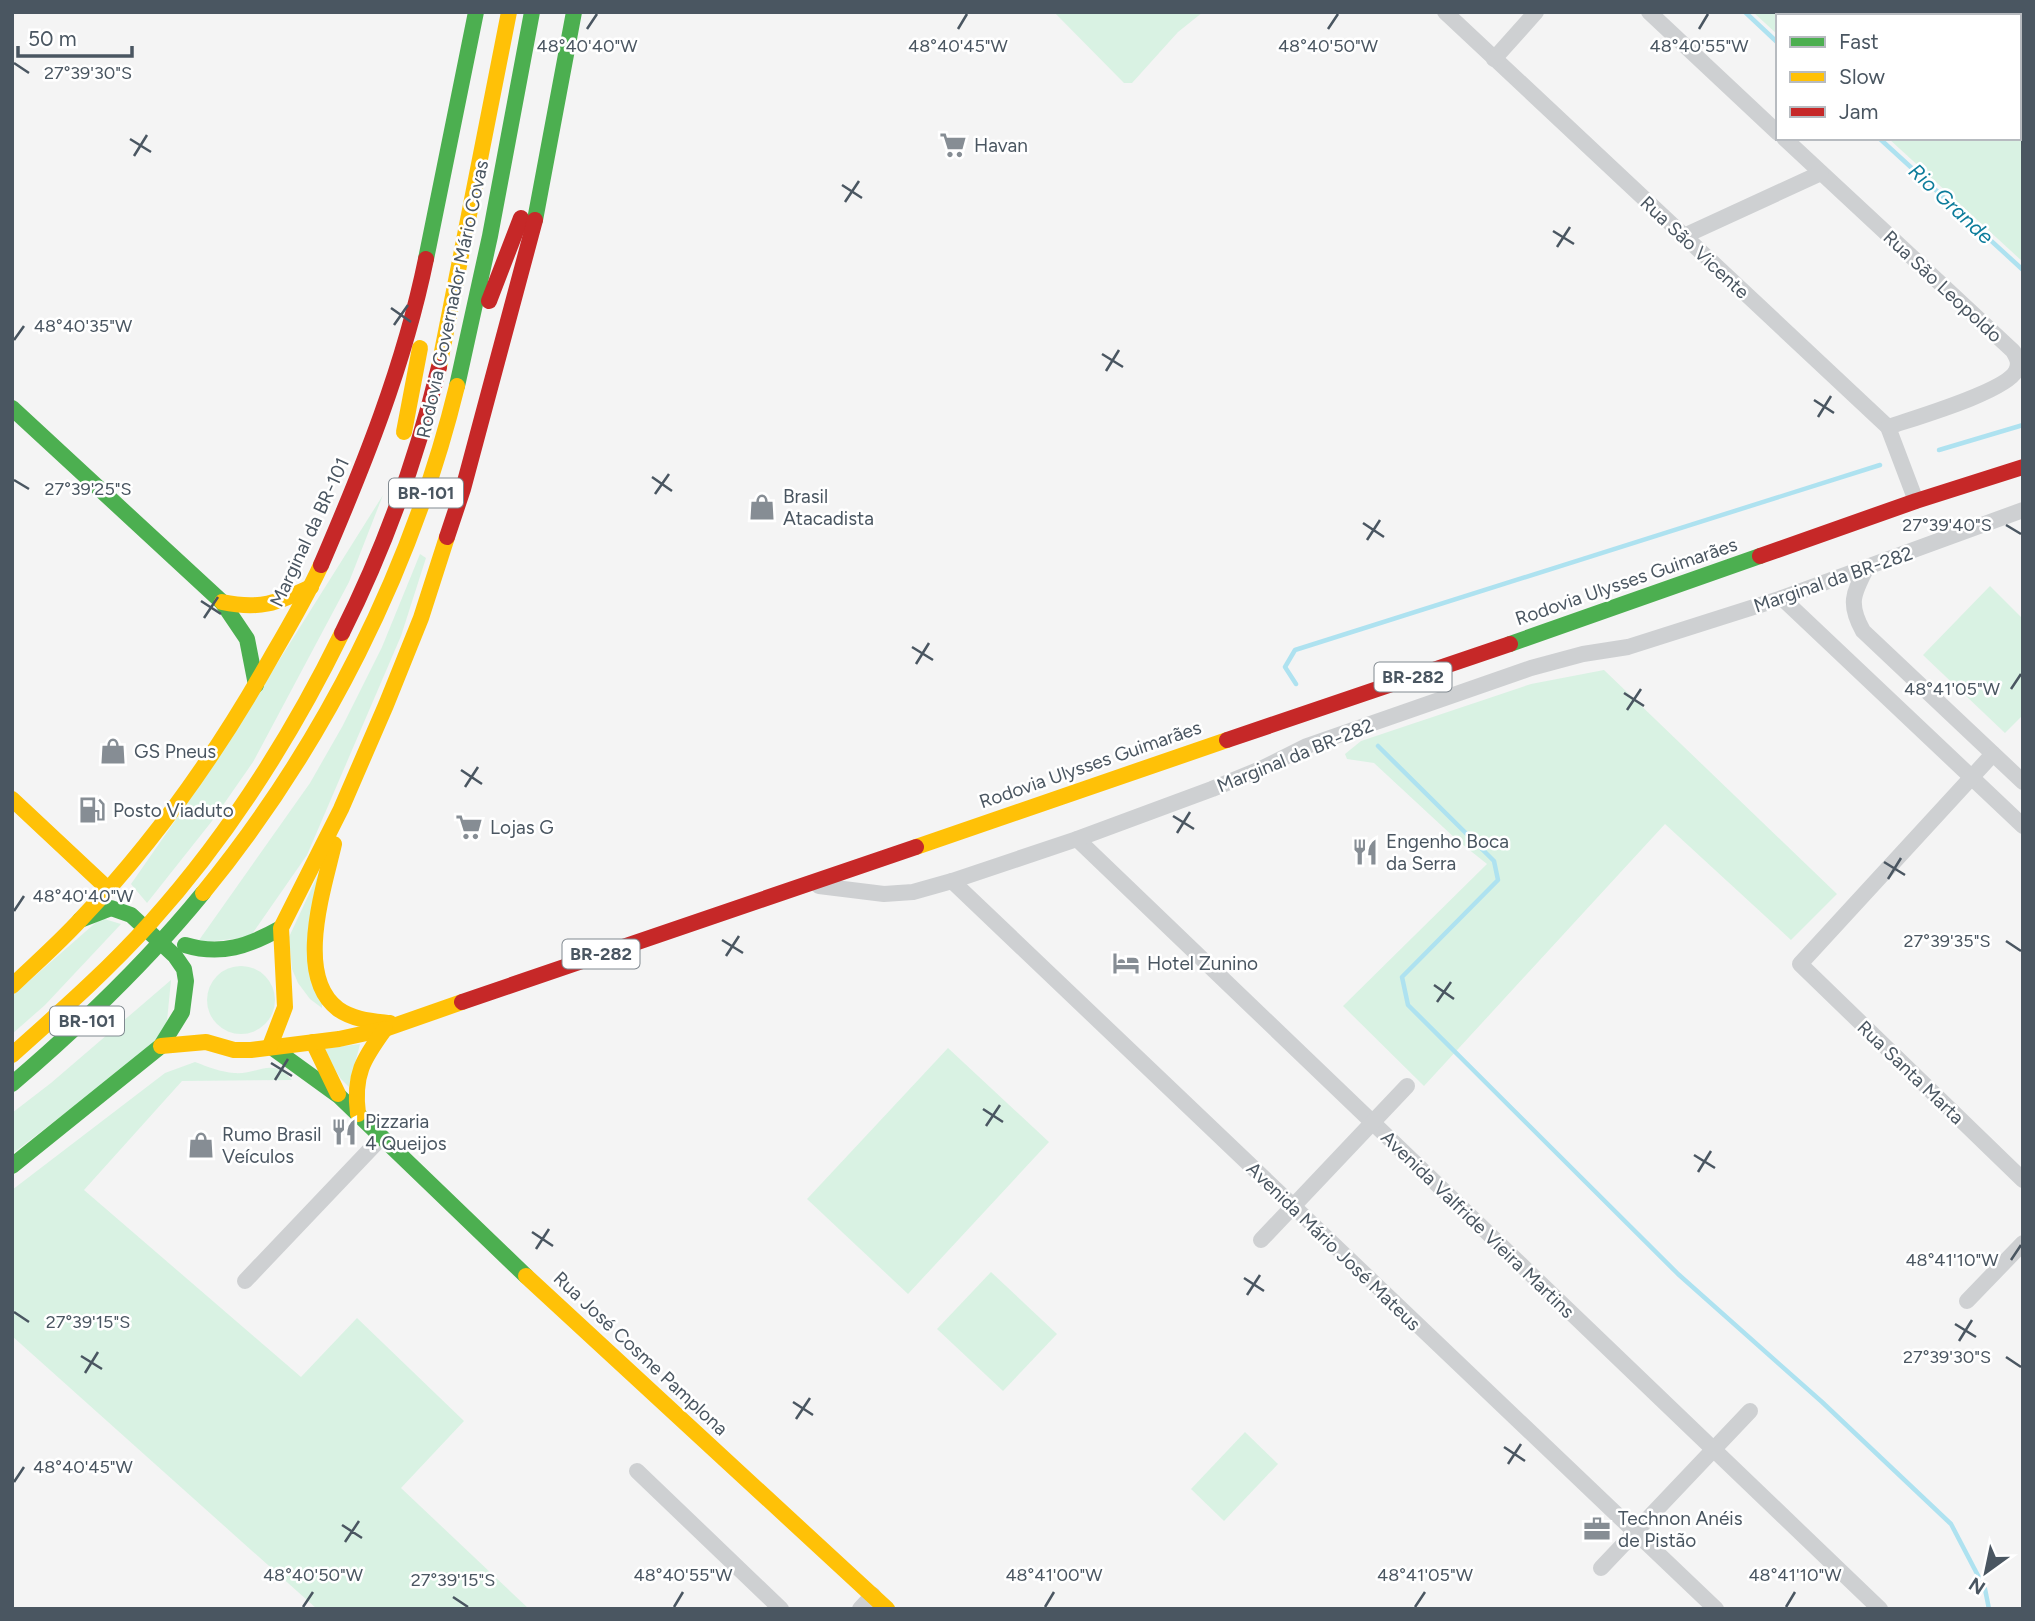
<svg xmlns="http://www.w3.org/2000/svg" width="2035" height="1621" font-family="Figtree,sans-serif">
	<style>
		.green { fill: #d9f2e3 }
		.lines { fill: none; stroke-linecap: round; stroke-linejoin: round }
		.stream { stroke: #aee2f0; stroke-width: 4.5 }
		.street { stroke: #ced0d2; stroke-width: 16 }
		.fast { stroke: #4caf50; stroke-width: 16 }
		.slow { stroke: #ffc107; stroke-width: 16 }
		.jam { stroke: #c62828; stroke-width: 16 }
		.ticks { fill: none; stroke: #4a5661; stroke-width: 2.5 }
		.labels { text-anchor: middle; stroke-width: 5; stroke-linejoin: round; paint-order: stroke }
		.shield { fill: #fff; stroke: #808990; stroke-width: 2 }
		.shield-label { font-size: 18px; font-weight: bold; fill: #4a5661 }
		.poi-label { font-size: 19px; fill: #4a5661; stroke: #fff; text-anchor: start }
		.street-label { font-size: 19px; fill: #4a5661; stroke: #fff }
		.water-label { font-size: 21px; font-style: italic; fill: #0c7c9b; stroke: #fff }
		.ticks-label { font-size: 18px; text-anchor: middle; fill: #4a5661; stroke: #fff; stroke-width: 5; stroke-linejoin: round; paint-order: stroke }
	</style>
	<rect width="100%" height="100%" fill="#f4f4f4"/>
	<g class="green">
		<polygon points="1054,12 1203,12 1178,32 1132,83 1124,83"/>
		<polygon points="1753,12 2023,12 2023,262 1888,138 2019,138 2019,16 1778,16 1778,35"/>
		<polygon points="383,495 349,582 253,762 212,821 147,903 131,884 209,772"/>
		<polygon points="420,554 426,558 401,636 307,855 250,937 197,943 310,783 342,727 382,647"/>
		<polygon points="1990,586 2023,619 2023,715 2005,733 1923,655"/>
		<polygon points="1604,670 1837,894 1791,940 1665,824 1424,1086 1343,1006 1487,864 1457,840 1374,763 1347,759 1345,754 1361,741 1531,684"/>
		<polygon points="324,862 322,1008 310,999 298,983 292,969 289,937"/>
		<polygon points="101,918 121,924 45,1005 12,1034 12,996"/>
		<circle cx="241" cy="1000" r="34"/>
		<polygon points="171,980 167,1021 159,1041 12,1154 12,1113 51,1083"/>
		<polygon points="360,1044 349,1087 341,1079 322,1049"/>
		<polygon points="948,1048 1049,1142 908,1294 807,1199"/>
		<path d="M195,1062C208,1067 221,1072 234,1073C258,1075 272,1056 292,1080L182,1081L84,1190L301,1377L357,1318L464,1421L401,1488L529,1609H317L12,1336V1190L165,1073Z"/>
		<polygon points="991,1272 1057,1334 1003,1391 937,1329"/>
		<polygon points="1245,1432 1278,1464 1224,1521 1191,1489"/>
	</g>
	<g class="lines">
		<g class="stream">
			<polyline points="1745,12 1778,43"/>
			<polyline points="1879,138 2023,270"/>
			<polyline points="1939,450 2023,425"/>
			<polyline points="1296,684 1285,667 1295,650 1880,465"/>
			<polyline points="1378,746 1494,861 1498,880 1402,977 1408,1005 1678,1274 1822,1402 1951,1524 1985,1589 1989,1609"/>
		</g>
		<g class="street">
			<polyline points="1445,12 1888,427 1916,501"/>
			<polyline points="1649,12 1778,133"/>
			<polyline points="1494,59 1536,12"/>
			<path d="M1784,138L2013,351C2017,358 2020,363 2016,371C2005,392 1914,418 1888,427"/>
			<polyline points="1684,236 1821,173"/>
			<path d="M1866,569C1853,594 1848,604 1863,631L2023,782"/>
			<polyline points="1782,598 2023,826"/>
			<polyline points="1993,754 1800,964 2023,1180"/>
			<polyline points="1077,839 1880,1609"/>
			<polyline points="952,881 1716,1609"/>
			<polyline points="819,886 884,894 913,892 952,881 1077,839 1212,789 1263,768 1307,746 1531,668 1583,654 1628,647 1782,598 2023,510"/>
			<polyline points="1261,1240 1407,1086"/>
			<polyline points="245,1281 382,1137"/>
			<polyline points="1967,1301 2023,1243"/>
			<polyline points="637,1471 781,1609"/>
			<polyline points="1601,1568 1750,1411"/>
			<polyline points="860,1609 873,1595"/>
		</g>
		<g class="fast">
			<polyline points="535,220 574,12"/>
			<polyline points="426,259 476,12"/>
			<polyline points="457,386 490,236 532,12"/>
			<polyline points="12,408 222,602 247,639 256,685"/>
			<polyline points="1510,644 1760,556"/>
			<path d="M185,945C221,956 249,946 281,928"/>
			<polyline points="270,1046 339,1096 526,1276"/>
			<path d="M12,1084C81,1025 146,963 203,893"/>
			<polyline points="12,1166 161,1046 182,1012 186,981 184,969 175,956 131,915 111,908 80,920"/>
		</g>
		<g class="slow">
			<polyline points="439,367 509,12"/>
			<polyline points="404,432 420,348"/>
			<path d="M222,602C260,610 277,603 311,587"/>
			<polyline points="12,799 106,887"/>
			<path d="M334,844C324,888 294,976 338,1009C353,1020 373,1021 390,1023"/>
			<polyline points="916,847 1227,740"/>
			<path d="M203,893C323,746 412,570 457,386"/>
			<path d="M12,986C35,964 59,943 81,919C156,840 220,749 273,654C290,625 307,596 321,565"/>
			<polyline points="313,1042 338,1094"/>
			<polyline points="161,1046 206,1042 234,1050 251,1050 339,1039 385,1029 462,1002"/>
			<polyline points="270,1046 285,1007 281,928 341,809 386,705 421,618 447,537"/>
			<path d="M12,1055C60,1012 108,970 151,922C228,836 291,737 342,633"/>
			<path d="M358,1114C353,1075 363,1059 385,1029"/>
			<polyline points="526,1276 887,1609"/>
		</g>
		<g class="jam">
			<polyline points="489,301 521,218"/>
			<polyline points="447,537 463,489 535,220"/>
			<polyline points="1760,556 1916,501 2023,467"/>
			<path d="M321,565C364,465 404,366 426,259"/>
			<path d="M342,633C384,549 417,458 439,367"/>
			<polyline points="1227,740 1510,644"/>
			<polyline points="462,1002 916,847"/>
		</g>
	</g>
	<path class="ticks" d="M587,29L597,14M958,29L967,14M1328,29L1338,14M1699,29L1708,14M14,63L29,73M130,139L151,152M134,156L147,135M842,185L862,198M845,202L859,181M1553,231L1574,244M1557,247L1570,227M391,308L411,322M394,325L408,305M14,340L24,326M1102,354L1123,367M1106,371L1119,350M1814,400L1834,413M1818,417L1831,396M652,477L672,491M14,480L29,489M655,494L669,474M1363,523L1384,537M2006,525L2021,534M1367,540L1380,520M201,601L221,614M204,618L218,597M912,647L933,660M916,664L929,643M2011,689L2021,674M1624,693L1644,706M1627,710L1641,689M461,770L482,784M465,787L478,767M1173,816L1194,829M1177,833L1190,812M1884,862L1905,875M1888,879L1901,858M14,911L24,896M722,940L743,953M2006,941L2021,951M726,956L739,936M1434,985L1454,999M1437,1002L1451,982M271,1063L292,1076M275,1080L288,1059M983,1109L1003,1122M986,1126L1000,1105M1694,1155L1715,1168M1698,1172L1711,1151M532,1232L553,1246M536,1249L549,1229M2011,1260L2021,1245M1244,1278L1264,1291M1247,1295L1260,1275M14,1312L29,1322M1955,1324L1976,1337M1959,1341L1972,1320M81,1356L102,1369M2006,1357L2021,1367M85,1373L98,1352M793,1402L813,1415M796,1419L810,1398M1504,1447L1525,1461M1508,1464L1521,1444M14,1482L24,1467M342,1525L362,1538M345,1542L359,1521M453,1597L468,1607M303,1607L313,1592M674,1607L683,1592M1045,1607L1054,1592M1415,1607L1425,1592M1786,1607L1795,1592"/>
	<defs>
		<g id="supermarket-bare" transform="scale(2.1)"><path d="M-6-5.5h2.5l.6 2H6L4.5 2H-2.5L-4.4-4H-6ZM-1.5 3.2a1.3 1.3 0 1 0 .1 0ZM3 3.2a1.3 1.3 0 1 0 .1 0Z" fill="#868d94" stroke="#fff" stroke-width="2.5" paint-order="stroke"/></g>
		<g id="shop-bare" transform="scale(2.1)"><path d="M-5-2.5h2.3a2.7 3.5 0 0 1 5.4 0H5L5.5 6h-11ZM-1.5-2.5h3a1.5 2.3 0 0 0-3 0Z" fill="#868d94" stroke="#fff" stroke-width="2.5" paint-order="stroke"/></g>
		<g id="fuel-bare" transform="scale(2.1)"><path d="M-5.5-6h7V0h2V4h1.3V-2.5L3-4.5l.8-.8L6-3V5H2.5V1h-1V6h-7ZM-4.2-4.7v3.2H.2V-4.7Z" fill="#868d94" stroke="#fff" stroke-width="2.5" paint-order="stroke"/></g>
		<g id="restaurant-bare" transform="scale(2.1)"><path d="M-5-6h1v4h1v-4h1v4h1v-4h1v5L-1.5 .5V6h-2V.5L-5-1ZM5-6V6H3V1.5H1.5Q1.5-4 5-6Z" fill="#868d94" stroke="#fff" stroke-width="2.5" paint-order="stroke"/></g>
		<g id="hotel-bare" transform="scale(2.1)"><path d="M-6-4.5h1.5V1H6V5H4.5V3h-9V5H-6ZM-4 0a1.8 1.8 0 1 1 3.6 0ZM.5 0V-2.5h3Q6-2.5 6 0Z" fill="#868d94" stroke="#fff" stroke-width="2.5" paint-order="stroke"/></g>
		<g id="office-bare" transform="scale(2.1)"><path d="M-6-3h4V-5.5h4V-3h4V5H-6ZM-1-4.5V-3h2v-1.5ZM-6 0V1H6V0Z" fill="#868d94" stroke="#fff" stroke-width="2.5" paint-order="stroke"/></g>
	</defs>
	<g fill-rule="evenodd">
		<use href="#supermarket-bare" x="953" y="145"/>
		<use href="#shop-bare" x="762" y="507"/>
		<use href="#shop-bare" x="113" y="751"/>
		<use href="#fuel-bare" x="92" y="810"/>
		<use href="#supermarket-bare" x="469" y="827"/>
		<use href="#restaurant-bare" x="1365" y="852"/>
		<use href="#hotel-bare" x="1126" y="963"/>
		<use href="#restaurant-bare" x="344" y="1132"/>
		<use href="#shop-bare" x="201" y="1145"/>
		<use href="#office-bare" x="1597" y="1529"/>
	</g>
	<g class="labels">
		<g class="shield">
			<rect x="389" y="478.5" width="74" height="29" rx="5"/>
			<rect x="1374.5" y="662.5" width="77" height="29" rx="5"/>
			<rect x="562.5" y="939.5" width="77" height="29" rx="5"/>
			<rect x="50" y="1006.5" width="74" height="29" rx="5"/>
		</g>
		<g class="shield-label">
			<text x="426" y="499">BR-101</text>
			<text x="1413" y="683">BR-282</text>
			<text x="601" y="960">BR-282</text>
			<text x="87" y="1027">BR-101</text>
		</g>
		<g class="poi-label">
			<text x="974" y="152">Havan</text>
			<text x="783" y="503">Brasil<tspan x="783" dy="22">Atacadista</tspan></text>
			<text x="134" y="758">GS Pneus</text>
			<text x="113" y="817">Posto Viaduto</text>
			<text x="490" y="834">Lojas G</text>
			<text x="1386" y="848">Engenho Boca<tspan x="1386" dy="22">da Serra</tspan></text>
			<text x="1147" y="970">Hotel Zunino</text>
			<text x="365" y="1128">Pizzaria<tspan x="365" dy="22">4 Queijos</tspan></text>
			<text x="222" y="1141">Rumo Brasil<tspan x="222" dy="22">Veículos</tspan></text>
			<text x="1618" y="1525">Technon Anéis<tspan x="1618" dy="22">de Pistão</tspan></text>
		</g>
		<g class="street-label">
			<text transform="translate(1695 247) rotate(43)" y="7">Rua São Vicente</text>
			<text transform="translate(1943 286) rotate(43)" y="7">Rua São Leopoldo</text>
			<text transform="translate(452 299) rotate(-78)" y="7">Rodovia Governador Mário Covas</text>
			<text transform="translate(309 532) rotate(-65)" y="7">Marginal da BR-101</text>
			<text transform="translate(1833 579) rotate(-19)" y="7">Marginal da BR-282</text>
			<text transform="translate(1626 581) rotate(-19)" y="7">Rodovia Ulysses Guimarães</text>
			<text transform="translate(1295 755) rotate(-22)" y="7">Marginal da BR-282</text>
			<text transform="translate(1090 764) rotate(-19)" y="7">Rodovia Ulysses Guimarães</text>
			<text transform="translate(1911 1072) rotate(44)" y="7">Rua Santa Marta</text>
			<text transform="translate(1478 1224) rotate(44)" y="7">Avenida Valfride Vieira Martins</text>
			<text transform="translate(1334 1246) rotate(44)" y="7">Avenida Mário José Mateus</text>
			<text transform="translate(641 1353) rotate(43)" y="7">Rua José Cosme Pamplona</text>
		</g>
		<g class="water-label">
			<text transform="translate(1951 204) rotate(43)" y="7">Rio Grande</text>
		</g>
	</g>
	<g class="ticks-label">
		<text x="587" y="52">48°40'40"W</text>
		<text x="958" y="52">48°40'45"W</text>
		<text x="1328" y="52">48°40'50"W</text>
		<text x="1699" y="52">48°40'55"W</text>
		<text x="88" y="79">27°39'30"S</text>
		<text x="83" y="332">48°40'35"W</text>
		<text x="88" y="495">27°39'25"S</text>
		<text x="1947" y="531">27°39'40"S</text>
		<text x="1952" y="695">48°41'05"W</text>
		<text x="83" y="902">48°40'40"W</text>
		<text x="1947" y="947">27°39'35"S</text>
		<text x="1952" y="1266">48°41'10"W</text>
		<text x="88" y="1328">27°39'15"S</text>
		<text x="1947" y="1363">27°39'30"S</text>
		<text x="83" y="1473">48°40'45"W</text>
		<text x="313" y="1581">48°40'50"W</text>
		<text x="683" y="1581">48°40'55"W</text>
		<text x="1054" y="1581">48°41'00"W</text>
		<text x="1425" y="1581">48°41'05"W</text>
		<text x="1795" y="1581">48°41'10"W</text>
		<text x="453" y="1586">27°39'15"S</text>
	</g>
	<rect width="2035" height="1621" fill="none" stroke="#4a5661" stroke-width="28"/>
	<rect x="1776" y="14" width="245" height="126" fill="#ffffff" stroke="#b7bbc0" stroke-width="2"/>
	<rect x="1790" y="37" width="35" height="10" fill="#4caf50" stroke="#b7bbc0" stroke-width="2"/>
	<text x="1839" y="49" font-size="21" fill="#4a5661">Fast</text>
	<rect x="1790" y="72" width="35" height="10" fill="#ffc107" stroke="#b7bbc0" stroke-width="2"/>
	<text x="1839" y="84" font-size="21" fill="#4a5661">Slow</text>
	<rect x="1790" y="107" width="35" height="10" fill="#c62828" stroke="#b7bbc0" stroke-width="2"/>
	<text x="1839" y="119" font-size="21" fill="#4a5661">Jam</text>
	<g transform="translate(1986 1572) rotate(213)" stroke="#ffffff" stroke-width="5" paint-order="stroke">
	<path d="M0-5L12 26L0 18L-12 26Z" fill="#4a5661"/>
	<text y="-10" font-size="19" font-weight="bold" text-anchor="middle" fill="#4a5661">N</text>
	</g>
	<path d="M18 46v10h114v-10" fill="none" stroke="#4a5661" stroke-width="3.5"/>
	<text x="28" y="46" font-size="21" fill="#4a5661" stroke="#ffffff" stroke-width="5" paint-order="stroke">50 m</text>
</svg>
